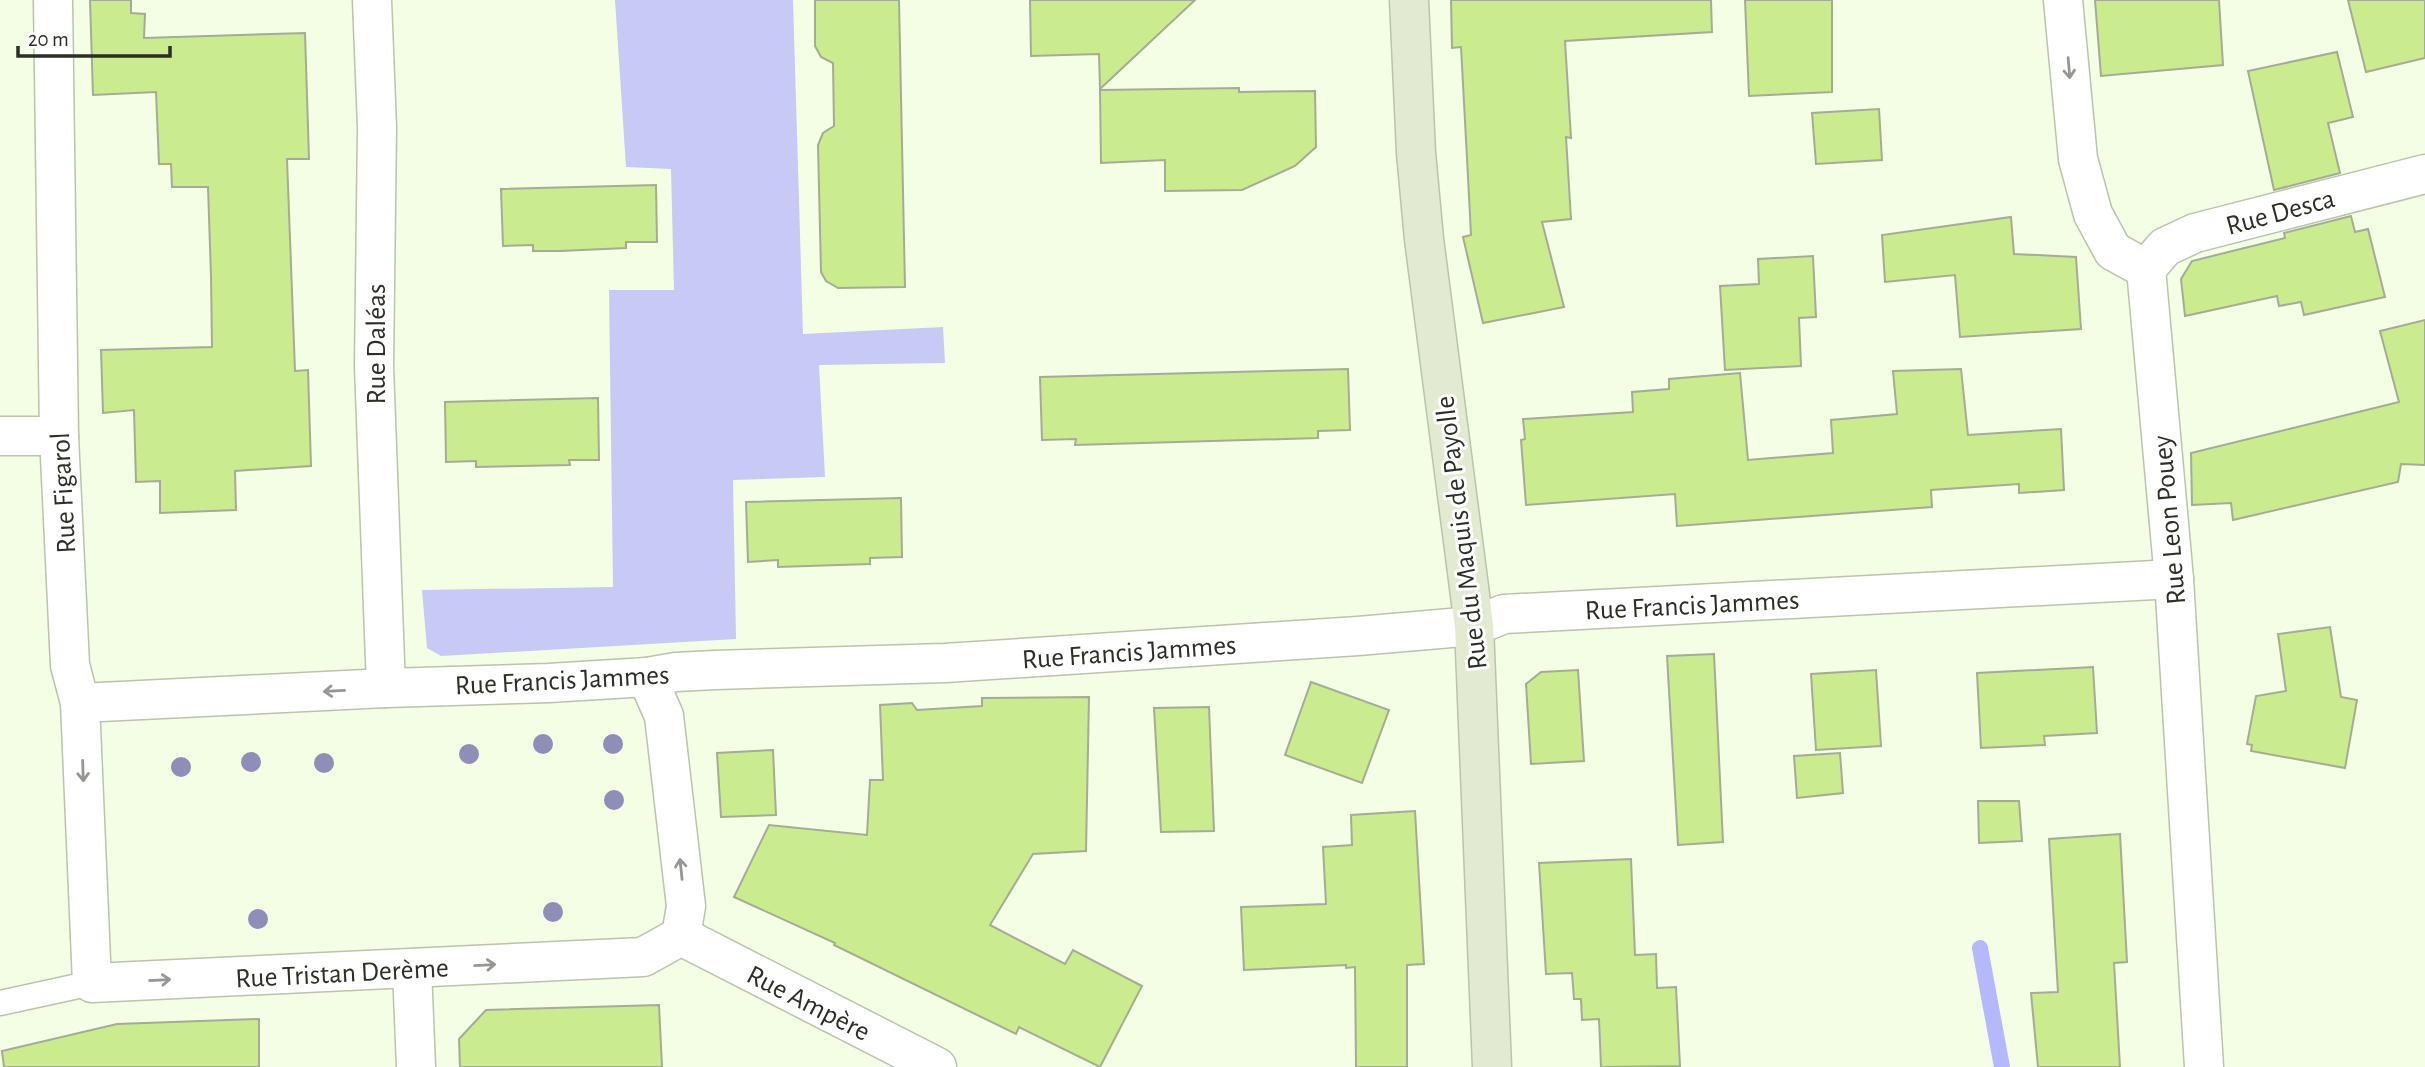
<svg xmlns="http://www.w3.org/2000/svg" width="2425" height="1067" font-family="'Alegreya Sans',sans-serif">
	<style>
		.green { fill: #c7caf4 }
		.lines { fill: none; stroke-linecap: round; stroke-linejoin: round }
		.stream { stroke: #b5b8fd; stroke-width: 16 }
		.building { fill: #cbeb8f; stroke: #a4ac96; stroke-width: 2 }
		.lane-casing { stroke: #bac3ac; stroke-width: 27 }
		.street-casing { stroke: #bac3ac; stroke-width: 41 }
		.secondary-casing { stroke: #bac3ac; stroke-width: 41 }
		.lane { stroke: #fff; stroke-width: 24 }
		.street { stroke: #fff; stroke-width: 38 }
		.secondary { stroke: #e2ead2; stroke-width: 38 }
		.tree { fill: #8f8eb8 }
		.oneway { stroke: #959792 }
		.labels { text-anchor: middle; stroke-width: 6; stroke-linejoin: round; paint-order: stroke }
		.street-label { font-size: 28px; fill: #2b2f25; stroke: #fff }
	</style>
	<rect width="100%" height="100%" fill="#f4fee5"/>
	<polygon class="green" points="615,0 793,0 803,334 943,327 945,363 819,365 825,477 733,480 736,639 441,656 427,648 422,590 613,587 609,290 674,290 671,169 626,167"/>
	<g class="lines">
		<polyline class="stream" points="1980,948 2002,1067"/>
	</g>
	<g class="building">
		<polygon points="90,0 131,0 131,13 145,14 144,38 305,33 309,159 287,159 295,371 308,370 311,466 235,471 236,510 160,513 160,481 136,482 134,410 103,413 101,350 212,347 211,276 208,187 172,187 171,164 159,164 156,92 93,95"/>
		<polygon points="815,0 899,0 905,287 838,288 826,281 821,272 818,145 823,133 834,126 833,63 821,57 815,46"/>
		<polygon points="1030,0 1195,0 1100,89 1099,54 1031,56"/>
		<polygon points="1451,0 1711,0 1712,32 1565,41 1571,138 1566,137 1571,219 1542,222 1564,307 1483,323 1463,237 1471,235 1468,177 1461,47 1452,48"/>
		<polygon points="1745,0 1832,0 1832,92 1749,96"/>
		<polygon points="2095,0 2219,0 2223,65 2101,76"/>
		<polygon points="2348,0 2425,0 2425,58 2366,72"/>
		<polygon points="2337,52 2353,117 2328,123 2340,173 2274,190 2248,71"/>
		<polygon points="1239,88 1239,92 1315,91 1316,147 1295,166 1242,190 1165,191 1165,160 1101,163 1100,90"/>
		<polygon points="1879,109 1882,160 1816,164 1812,113"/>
		<polygon points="656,185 657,242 626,242 626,248 560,251 533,251 533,245 503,246 501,189"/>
		<polygon points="2351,216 2355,232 2368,229 2385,297 2304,315 2301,302 2279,306 2277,296 2185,316 2181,279 2192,261 2285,238 2284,233"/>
		<polygon points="2011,217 2014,254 2076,257 2081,329 1960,337 1955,275 1885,282 1882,235"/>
		<polygon points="1813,256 1816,317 1799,318 1801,366 1725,370 1720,286 1759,284 1758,259"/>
		<polygon points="2425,320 2425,465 2401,464 2398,482 2233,520 2231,503 2192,505 2191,453 2399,402 2380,331"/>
		<polygon points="1348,369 1350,430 1318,431 1318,438 1075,445 1076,439 1042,440 1040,377"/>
		<polygon points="1961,369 1968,435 2061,429 2064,490 2019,493 2019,484 1931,490 1932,507 1677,526 1675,494 1526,505 1521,440 1525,439 1523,419 1633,412 1632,392 1669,389 1669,379 1740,373 1748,460 1833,453 1831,420 1897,414 1893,371"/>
		<polygon points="598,398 599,460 569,460 570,465 476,467 476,461 446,462 445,402"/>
		<polygon points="901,498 902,557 870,558 870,564 808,566 778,567 778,560 748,562 746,502"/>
		<polygon points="2330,627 2341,697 2357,700 2345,768 2251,751 2252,745 2247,744 2256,696 2286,691 2278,634"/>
		<polygon points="1714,654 1723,842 1678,845 1667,656"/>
		<polygon points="2093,667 2097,733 2044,736 2045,745 1981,748 1977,673"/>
		<polygon points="1578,670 1584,761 1531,764 1526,684 1541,672"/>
		<polygon points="1876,670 1881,746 1816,750 1811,674"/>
		<polygon points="1311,682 1389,710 1362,783 1285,755"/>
		<polygon points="1089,697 1086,851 1033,854 990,925 1065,964 1073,950 1142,986 1100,1067 1019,1027 1016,1034 834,945 835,943 734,897 769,825 867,835 870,780 883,780 880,705 912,703 917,710 982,706 982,698"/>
		<polygon points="1209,707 1214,831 1161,832 1154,708"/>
		<polygon points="773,750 776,815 721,817 717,753"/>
		<polygon points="1840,753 1843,793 1797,798 1794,756"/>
		<polygon points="1978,801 2019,801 2022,841 1979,843"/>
		<polygon points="1415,811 1424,964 1407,965 1407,1067 1356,1067 1355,967 1346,968 1346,965 1244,970 1241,907 1326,904 1323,847 1352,845 1351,815"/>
		<polygon points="2120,834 2127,962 2114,963 2120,1067 2038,1067 2031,993 2058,992 2049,839"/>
		<polygon points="1631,859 1635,955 1656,954 1657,988 1676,987 1680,1066 1601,1067 1599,1019 1582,1020 1581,999 1574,999 1572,973 1546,974 1539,863"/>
		<polygon points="659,1005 662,1067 460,1067 459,1039 486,1010"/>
		<polygon points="259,1019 259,1067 4,1067 2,1051 117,1024"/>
	</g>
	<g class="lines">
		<g class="lane-casing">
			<polyline id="lane" points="0,1003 92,983"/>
		</g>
		<g class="street-casing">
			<g id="street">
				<polyline points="53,0 59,436 70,665 80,703 92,983 643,957 681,936"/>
				<polyline points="372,0 377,127 374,366 386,688"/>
				<polyline points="2063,0 2078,159 2093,214 2113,251 2146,269"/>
				<polyline points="2146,269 2174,579 2204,1067"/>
				<polyline points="2146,269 2165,247 2195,233 2425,174"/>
				<polyline points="0,436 59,436"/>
				<polyline points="647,677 664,716 686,906 681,936"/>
				<polyline points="80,703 386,688 549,683 647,677 676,672 715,670 945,663 1358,636 1474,626 1504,614 2174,579"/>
				<polyline points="681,936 937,1067"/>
				<polyline points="412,969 416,1067"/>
			</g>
		</g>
		<g class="secondary-casing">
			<polyline id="secondary" points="1409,0 1416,153 1424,239 1474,626 1492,1067"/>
		</g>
		<use href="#lane" class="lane"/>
		<use href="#street" class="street"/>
		<use href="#secondary" class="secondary"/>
	</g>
	<g class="tree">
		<circle cx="543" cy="744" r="10"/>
		<circle cx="613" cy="744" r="10"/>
		<circle cx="469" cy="754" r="10"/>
		<circle cx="251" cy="762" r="10"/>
		<circle cx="324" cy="763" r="10"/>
		<circle cx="181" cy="767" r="10"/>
		<circle cx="614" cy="800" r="10"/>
		<circle cx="553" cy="912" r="10"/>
		<circle cx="258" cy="919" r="10"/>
	</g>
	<defs><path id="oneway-shaft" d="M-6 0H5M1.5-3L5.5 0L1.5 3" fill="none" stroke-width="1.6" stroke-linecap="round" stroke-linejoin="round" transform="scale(1.75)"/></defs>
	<g class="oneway">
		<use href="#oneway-shaft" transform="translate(2069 68) rotate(85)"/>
		<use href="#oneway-shaft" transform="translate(334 691) rotate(177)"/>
		<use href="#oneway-shaft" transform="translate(83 771) rotate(88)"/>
		<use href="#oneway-shaft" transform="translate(681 869) rotate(-96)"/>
		<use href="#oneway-shaft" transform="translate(485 965) rotate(-3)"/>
		<use href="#oneway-shaft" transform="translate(160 980) rotate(-3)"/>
	</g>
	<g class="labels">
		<g class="street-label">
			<text transform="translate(2280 211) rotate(-15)" y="10">Rue Desca</text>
			<text transform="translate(375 344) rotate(-90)" y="10">Rue Daléas</text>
			<text transform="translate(62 493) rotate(-93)" y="10">Rue Figarol</text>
			<text transform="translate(2168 520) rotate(-95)" y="10">Rue Leon Pouey</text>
			<text transform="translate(1460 533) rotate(-97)" y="10">Rue du Maquis de Payolle</text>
			<text transform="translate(1692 604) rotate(-3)" y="10">Rue Francis Jammes</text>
			<text transform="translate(1129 651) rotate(-4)" y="10">Rue Francis Jammes</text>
			<text transform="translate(562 679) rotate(-3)" y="10">Rue Francis Jammes</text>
			<text transform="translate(342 972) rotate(-3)" y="10">Rue Tristan Derème</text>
			<text transform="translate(809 1002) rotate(27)" y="10">Rue Ampère</text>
		</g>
	</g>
	<path d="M18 46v10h152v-10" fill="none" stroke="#2b2f25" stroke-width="3.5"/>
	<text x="28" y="46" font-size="21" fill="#2b2f25" stroke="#ffffff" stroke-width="5" paint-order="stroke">20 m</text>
</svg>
